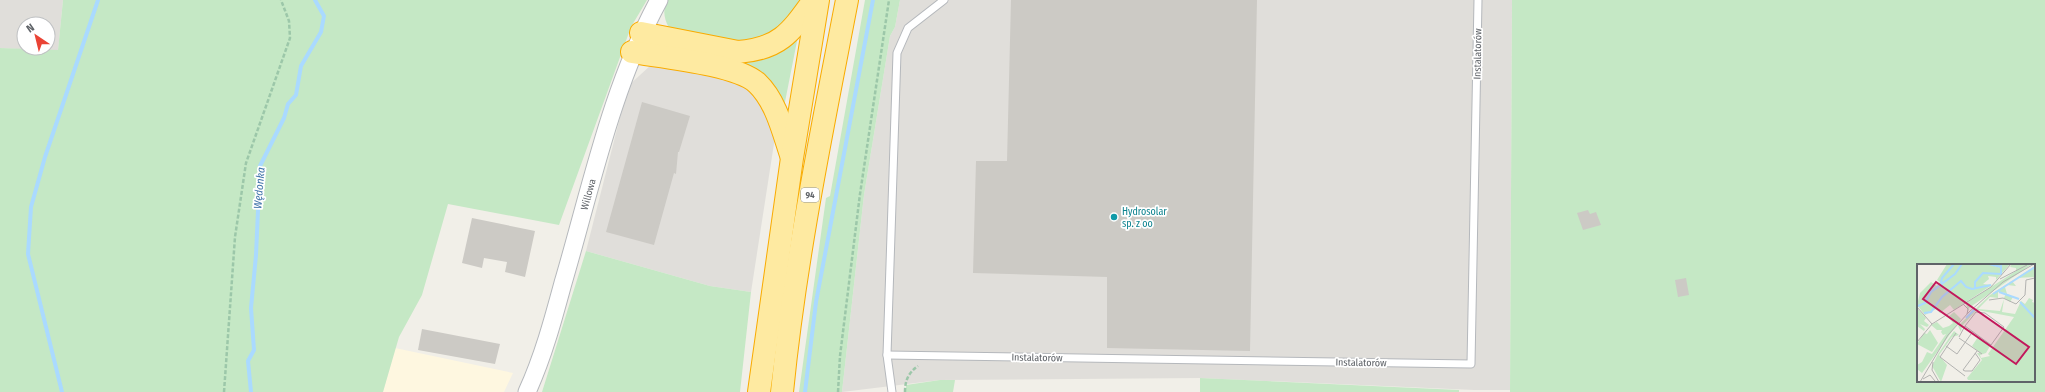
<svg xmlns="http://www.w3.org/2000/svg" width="2045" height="392" font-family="'Fira Sans Condensed',sans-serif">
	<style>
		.commercial { fill: #fef7e0 }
		.industrial { fill: #e0deda; fill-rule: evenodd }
		.green { fill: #c5e8c5; fill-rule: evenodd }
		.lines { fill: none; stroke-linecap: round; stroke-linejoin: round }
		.stream { stroke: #aadaff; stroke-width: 4 }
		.building { fill: #cccac5 }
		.service-casing { stroke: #b5b8bc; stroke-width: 9 }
		.tertiary-casing { stroke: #b5b8bc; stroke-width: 19 }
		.trunk-casing { stroke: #f9ab00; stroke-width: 24 }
		.path { stroke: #9cc7a9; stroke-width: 2.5; stroke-dasharray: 4 2; stroke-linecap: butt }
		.service { stroke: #fff; stroke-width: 7 }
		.tertiary { stroke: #fff; stroke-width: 17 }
		.trunk { stroke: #feeaa1; stroke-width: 22 }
		.culture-dot { fill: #0f9aa8; stroke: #fff; stroke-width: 1.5 }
		.labels { text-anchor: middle; stroke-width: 3.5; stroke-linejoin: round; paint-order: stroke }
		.shield { fill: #fff; stroke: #8f9295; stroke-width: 1 }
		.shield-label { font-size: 9px; font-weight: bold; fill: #5f6368 }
		.street-label { font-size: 10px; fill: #5f6368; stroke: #fff }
		.culture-label { font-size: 10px; fill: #0d838f; stroke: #fff; text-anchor: start }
		.water-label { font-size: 11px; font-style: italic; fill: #4174aa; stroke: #fff }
		.inset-river { fill: none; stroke: #aadaff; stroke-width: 2 }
		.inset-road { fill: none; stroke: #b3b3b1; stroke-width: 1 }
		.view { fill: #c2185b; fill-opacity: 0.15; stroke: #c2185b; stroke-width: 2 }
		.inset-edge { fill: none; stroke: #5f6368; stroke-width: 2 }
	</style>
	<rect width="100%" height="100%" fill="#f1efe8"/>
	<polygon class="commercial" points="395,348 513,373 504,392 383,392"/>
	<g class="industrial">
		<path d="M0,0H63L58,51L0,48ZM24,24H48V48H24Z"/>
		<polygon points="900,0 1512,0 1510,390 1474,390 1200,378 940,380 842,392 864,195 890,36 895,27"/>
		<polygon points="651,65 674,65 752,87 770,110 775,137 751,292 710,286 586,251 628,86"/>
	</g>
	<g class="green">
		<polygon points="63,0 647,0 631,27 559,225 448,204 422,295 399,337 383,392 0,392 0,48 58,50"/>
		<path d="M668,0H799L791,19L763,42L716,43L669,28C664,18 662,10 668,0Z"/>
		<polygon points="865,0 900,0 895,27 890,36 864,195 842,392 799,392 826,198 830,196"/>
		<path d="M1512,0H2045V392H1510ZM1918,265H2034V381H1918Z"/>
		<polygon points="799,31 783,112 776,97 657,43 736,56"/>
		<polygon points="586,251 710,286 751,292 740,392 542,392"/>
		<polygon points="1200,378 1459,390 1459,392 1200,392"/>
		<polygon points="940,380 955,380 953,392 906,392 906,385"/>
	</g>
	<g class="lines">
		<g class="stream">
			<polyline points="62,392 28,254 31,207 45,157 98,0"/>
			<polyline points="251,392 248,361 254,350 251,308 256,255 260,166 284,118 288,104 296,95 301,66 321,32 324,16 315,0"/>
			<polyline points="805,392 816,302 873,0"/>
		</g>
	</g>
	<g class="building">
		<polygon points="1011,0 1257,0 1250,351 1107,348 1107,277 973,273 976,161 1007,161"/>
		<polygon points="642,102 690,116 679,152 678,152 676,174 674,173 654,245 606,232"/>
		<polygon points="1588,210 1590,214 1596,212 1601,225 1583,230 1577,213"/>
		<polygon points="472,218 535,231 525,277 505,272 507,262 484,258 482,268 462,263"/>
		<polygon points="1686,278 1689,295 1678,297 1675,280"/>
		<polygon points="422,329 500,344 495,364 418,350"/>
	</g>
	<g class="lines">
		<g class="service-casing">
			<g id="service">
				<polyline points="887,355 1471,364 1478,0"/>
				<polyline points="892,392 887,355 897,53 908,28 944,0"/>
			</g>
		</g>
		<g class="tertiary-casing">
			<g id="tertiary">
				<path id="s1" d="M527,392C543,357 553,320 563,283C591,188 611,88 659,0"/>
			</g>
		</g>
		<g class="trunk-casing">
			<g id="trunk">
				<path d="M641,33L738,52C780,49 791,32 814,0"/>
				<path d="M632,52C661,57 736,64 757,83C776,101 783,131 791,155"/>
				<polyline points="759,392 792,158 818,0"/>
				<path d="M782,392C795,260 822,130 847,0"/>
			</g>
		</g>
		<g class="path">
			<polyline points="224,392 235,237 246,163 290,38 289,21 281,0"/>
			<polyline points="838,392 840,356 860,194 889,0"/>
			<path d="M905,392C905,381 908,373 918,366"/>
		</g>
		<use href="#service" class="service"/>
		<use href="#tertiary" class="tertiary"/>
		<use href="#trunk" class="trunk"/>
	</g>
	<circle class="culture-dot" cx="1114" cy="217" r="4"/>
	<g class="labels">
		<rect class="shield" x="801" y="188" width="18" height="14" rx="3"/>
		<g class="shield-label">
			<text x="810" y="198">94</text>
		</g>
		<g class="street-label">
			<text transform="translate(1477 54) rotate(-89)" y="4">Instalatorów</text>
			<text dy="4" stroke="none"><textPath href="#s1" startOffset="207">Willowa</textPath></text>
			<text transform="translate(1037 357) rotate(1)" y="4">Instalatorów</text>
			<text transform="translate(1361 362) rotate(1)" y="4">Instalatorów</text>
		</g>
		<g class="culture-label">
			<text x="1122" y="215">Hydrosolar<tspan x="1122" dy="12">sp. z oo</tspan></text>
		</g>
		<g class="water-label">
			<text transform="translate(259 188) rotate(-85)" y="4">Wędonka</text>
		</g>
	</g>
	<g transform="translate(1917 264)">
		<rect width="118" height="118" fill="#f1efe8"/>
		<path d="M30,0H71L84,4L74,0H93L79,16V13L71,12L72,15L66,20L75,21L37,46L33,41L23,49L19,45L8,51L0,41L3,29L14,18L20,22L23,18L20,16ZM95,0H115L52,44L51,48L49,39L99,7V4L93,3ZM118,2V13L100,14L95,17L99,22L90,21L88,23L90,30L96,33L93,38L87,34L89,29L81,28V34L73,33L61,45L83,47L87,35L85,48L98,50L104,37L108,40L112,34L116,36L115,38L118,39V118L51,116L50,114L65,96L60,89H63L55,82L61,73L73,82L69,89L63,91L64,94L73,92L71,90L97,53L60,46L45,62L44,68L41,62L73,31ZM0,44L9,54L7,57L12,61L10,63L3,60L8,65L7,67L0,62ZM37,48L44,55L0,116L5,109L0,105V101L5,98L10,88L15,90L29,70L26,71L24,68L25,66H20L14,61L20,58L26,64L32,62L36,59L31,53ZM13,66L21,79L15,88L0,80L7,69L10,70ZM37,67L42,71L35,73L22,91L30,101L24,118L15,102L21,90Z" fill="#c5e8c5"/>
		<path class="inset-river" d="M72,0L84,3M24,19L25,14L37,0M58,24V18L66,9L84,10V0M82,28L102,35M76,30L118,3M103,38L118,54M1,42L8,39L14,28L38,10L45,0M7,49L14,48L25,33L44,17L49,23L55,25L74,21M49,54L58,45"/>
		<path class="inset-road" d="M83,15L110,1M72,36L86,34L99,40L108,31L109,16L118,14M46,40L51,45L50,50M0,43L15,60M39,69L23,93L48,112M42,73L48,62L59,48L68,49L87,63L74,81L48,62M42,74L65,90M0,78L15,60L74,23L94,0M29,82L40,90L54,70M58,89L63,96L55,107H48L46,106L60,87M16,98L15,106L22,118M6,115L13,111L18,117M3,118L31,71L52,48L86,18L117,0"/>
		<path class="view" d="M19,18L112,83L99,100L6,35Z"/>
		<rect width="118" height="118" class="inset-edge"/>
	</g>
	<g transform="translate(36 36) rotate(325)"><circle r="19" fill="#ffffff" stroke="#bfc1c3"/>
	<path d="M0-3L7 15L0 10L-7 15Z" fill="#ea4335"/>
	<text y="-6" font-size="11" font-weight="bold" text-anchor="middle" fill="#5f6368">N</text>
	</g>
</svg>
